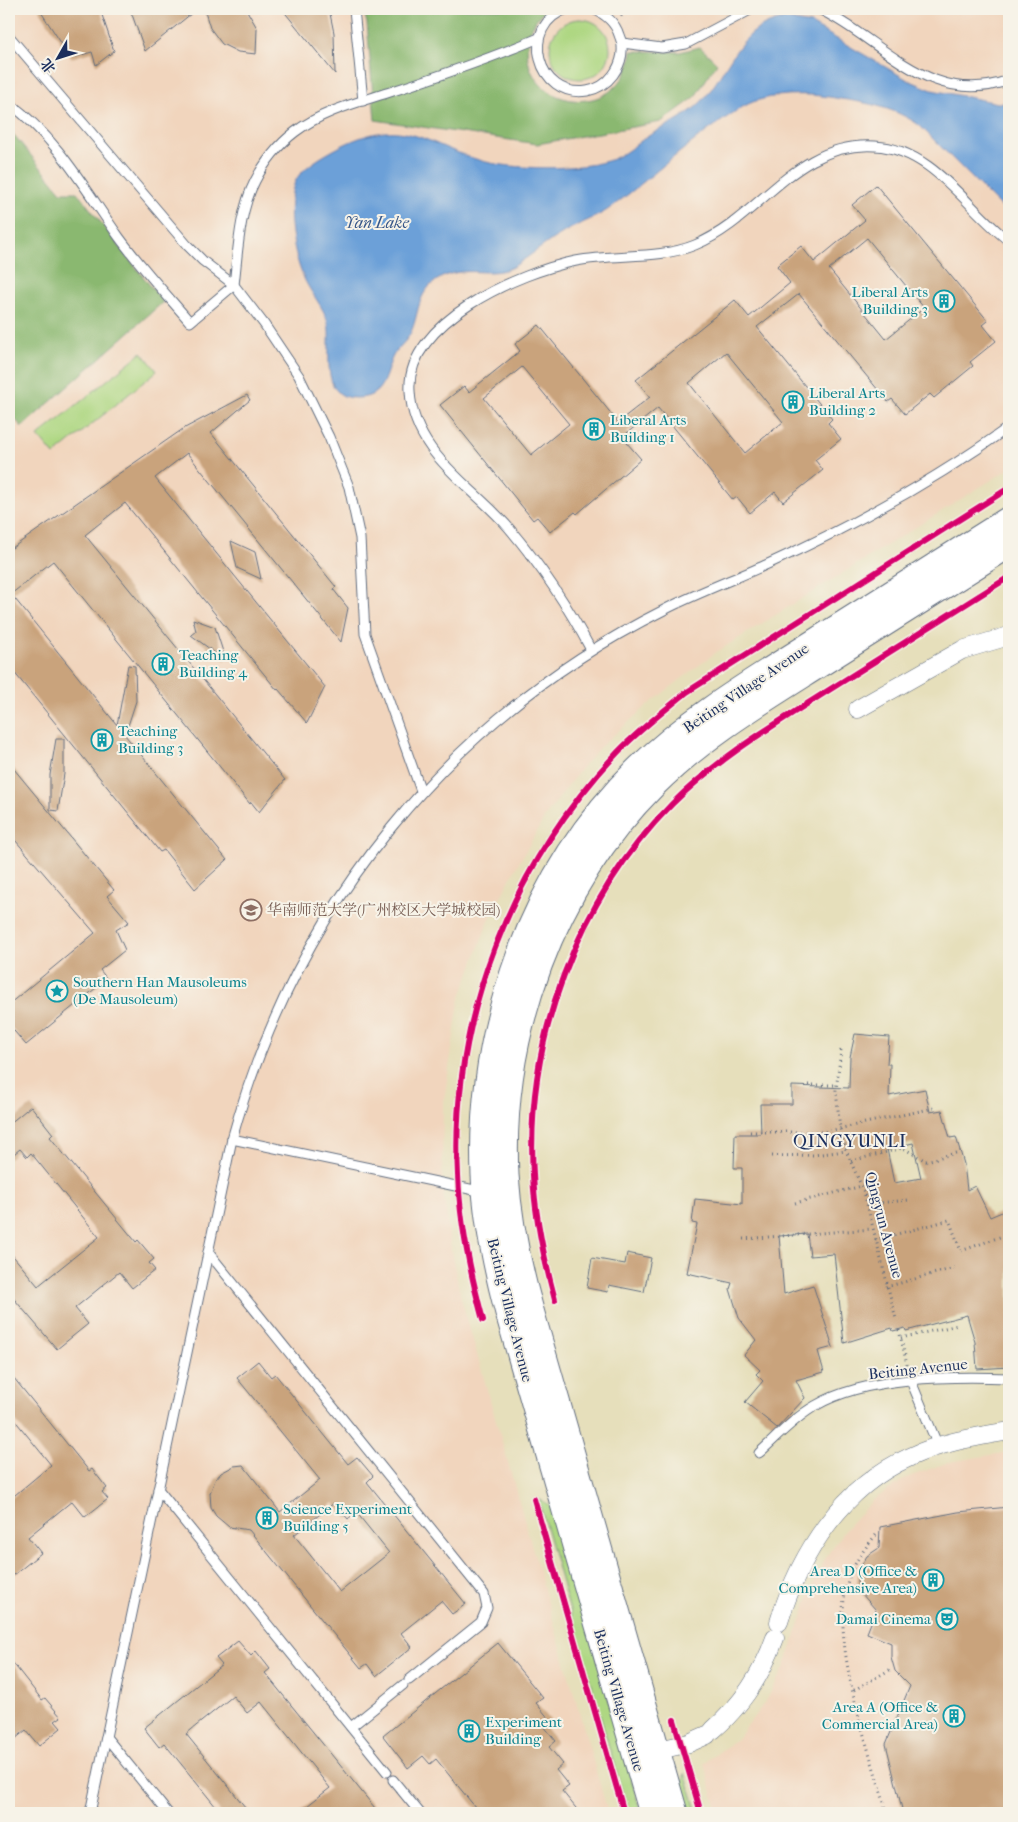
<svg xmlns="http://www.w3.org/2000/svg" width="1018" height="1822" font-family="'IM FELL French Canon','Noto Serif SC',serif">
	<style>
		.built { fill: #f1d5bd }
		.green { fill: #aed782; stroke: #648370 }
		.forest { fill: #8ab870; stroke: #527467 }
		.water { fill: #6ca0d8; stroke: #44689b }
		.building { fill: #c9a37c; fill-rule: evenodd }
		.lines { fill: none; stroke-linecap: round; stroke-linejoin: round }
		.service-casing { stroke: #626d7f; stroke-width: 11 }
		.minor-casing { stroke: #626d7f; stroke-width: 19 }
		.secondary-casing { stroke: #626d7f; stroke-width: 27 }
		.path { stroke: #626d7f; stroke-width: 3; stroke-dasharray: 1 4; stroke-linecap: butt }
		.service { stroke: #fff; stroke-width: 9 }
		.minor { stroke: #fff; stroke-width: 18 }
		.secondary { stroke: #fff; stroke-width: 25 }
		.cycleway-casing { stroke: #f7f3e8; stroke-width: 9 }
		.cycleway { stroke: #d6006c; stroke-width: 6 }
		.labels { text-anchor: middle; stroke-width: 4; stroke-linejoin: round; paint-order: stroke }
		.culture-label { font-size: 15px; fill: #0d838f; stroke: #f7f3e8; text-anchor: start }
		.street-label { font-size: 15px; fill: #1b2f5e; stroke: #f7f3e8 }
		.education-label { font-size: 15px; fill: #785e54; stroke: #f7f3e8; text-anchor: start }
		.water-label { font-size: 16px; font-style: italic; fill: #375789; stroke: #f7f3e8 }
		.quarter-label { font-size: 18px; letter-spacing: 1px; fill: #1b2f5e; stroke: #f7f3e8 }
	</style>
	<rect width="100%" height="100%" fill="#f7f3e8"/>
	<filter id="ink" filterUnits="userSpaceOnUse"><feTurbulence type="fractalNoise" baseFrequency=".02" numOctaves="2"/><feDisplacementMap in="SourceGraphic" scale="10" xChannelSelector="R" yChannelSelector="G"/><feConvolveMatrix kernelMatrix="1 2 1 2 8 2 1 2 1" color-interpolation-filters="sRGB"/></filter>
	<filter id="wash" filterUnits="userSpaceOnUse"><feTurbulence type="fractalNoise" baseFrequency=".0096" numOctaves="4" result="noise"/><feDisplacementMap in="SourceGraphic" scale="20" xChannelSelector="R" yChannelSelector="G"/><feGaussianBlur stdDeviation="1.12" result="paint"/><feColorMatrix in="noise" values="0 0 0 0 0 0 0 0 0 0 0 0 0 0 0 0 0 1.4 0 .05"/><feComposite in="paint" operator="in"/></filter>
	<g filter="url(#wash)">
		<rect width="100%" height="100%" fill="#e6dfbb"/>
		<g class="built">
			<polygon points="9,9 1009,9 1009,469 715,653 649,704 599,748 580,770 546,815 510,879 488,922 459,1002 443,1107 442,1183 452,1256 461,1298 608,1813 9,1813"/>
			<polygon points="1009,1452 1009,1813 718,1813 704,1763 737,1739 766,1701 785,1666 817,1574 830,1551 850,1524 872,1501 906,1478 949,1462"/>
		</g>
		<g class="green">
			<circle cx="580" cy="49" r="30"/>
			<polygon points="142,352 157,371 54,455 38,436"/>
			<polygon points="538,1499 554,1507 641,1813 628,1813"/>
			<polygon points="685,1773 697,1813 683,1813 679,1794"/>
		</g>
		<g class="forest">
			<path d="M363,9H546C536,17 530,29 528,42C518,110 623,126 632,51L680,52L700,47L717,63L694,98L661,122L537,144L375,120L367,23Z"/>
			<polygon points="9,129 61,192 77,192 163,302 22,427 9,412"/>
		</g>
		<path class="water" d="M784,19L811,24L908,80L932,90L998,103L1009,102V215L919,125C895,108 869,103 841,99C814,94 786,92 759,100C744,104 732,114 720,122C682,148 649,179 613,206C599,217 582,222 566,231C548,241 533,254 516,265C490,282 459,259 431,285C415,299 419,322 407,339C402,345 396,350 393,356C384,375 385,398 356,398C317,399 333,345 328,323C323,305 310,293 303,276C293,254 282,194 300,174C311,162 328,153 343,145C405,115 422,143 479,160C509,170 584,171 613,159C625,154 635,145 645,138C664,126 686,118 702,101C729,71 738,26 784,19Z"/>
		<g id="blocks">
			<g class="building">
				<polygon points="39,9 100,9 114,51 96,65 92,52 71,58"/>
				<polygon points="130,9 197,9 145,51"/>
				<polygon points="204,9 246,9 257,28 256,54 238,52 222,44 210,28"/>
				<polygon points="282,9 329,9 334,33 335,74"/>
				<path d="M876,185L988,321L983,325L996,341L970,362L973,366L934,398L930,394L905,414L892,399L888,402L799,294L757,327L832,419L828,423L841,439L815,460L823,470L783,502L775,492L750,513L737,497L733,500L658,408L627,433L632,439L627,443L641,459L577,514L575,512L550,532L537,517L533,520L440,405L464,386L469,392L520,351L515,344L539,325L618,422L650,397L636,380L735,300L749,317L790,283L777,266L780,263L801,246L814,262L865,220L852,205ZM867,238L924,308L886,339L829,269ZM726,352L783,422L745,453L689,383ZM522,367L569,424L531,455L484,398Z"/>
				<polygon points="247,395 250,400 211,433 336,587 333,589 348,608 341,642 187,453 155,478 325,687 307,723 278,689 277,690 125,503 85,535 285,780 259,812 251,802 250,804 53,561 11,594 117,725 128,665 135,666 136,701 125,735 227,860 195,889 164,850 160,852 9,666 9,550 183,429"/>
				<polygon points="231,541 255,552 261,579 237,568"/>
				<polygon points="193,619 215,627 226,661 191,635 196,631"/>
				<polygon points="56,739 64,739 64,774 58,811 50,810 50,775"/>
				<polygon points="9,763 114,890 107,896 129,922 116,930 125,950 100,970 107,979 26,1045 9,1025 9,1004 95,933 9,833"/>
				<path d="M855,1034L889,1037L887,1064H890L889,1096L925,1089L930,1112L942,1110L950,1138L956,1137L964,1164L967,1190L975,1186L990,1217L1009,1209V1367L977,1369L975,1342L967,1315L906,1331L905,1328L893,1331L892,1328L844,1343L834,1254L810,1256L807,1234L779,1236L784,1294L813,1285L833,1347L818,1351L824,1372L796,1380L805,1398L777,1428L745,1402L763,1381L756,1374L760,1370L744,1355L756,1340L739,1318L730,1289L732,1283L687,1273L697,1224L692,1223L695,1199L742,1204V1168H734L735,1134H761L760,1104H792V1086L849,1088L850,1057ZM913,1143L921,1178L894,1183L887,1149Z"/>
				<polygon points="31,1106 53,1134 50,1137 136,1242 138,1240 154,1259 149,1263 155,1270 132,1288 119,1272 75,1308 88,1324 57,1349 9,1293 9,1251 38,1286 99,1237 31,1153 27,1157 20,1149 9,1158 9,1124"/>
				<polygon points="627,1253 651,1258 644,1292 609,1285 608,1292 587,1288 592,1258 625,1264"/>
				<path d="M258,1361L271,1377L275,1374L348,1464L357,1457L373,1476L367,1482L466,1604L452,1614L441,1601L401,1633L412,1647L376,1676L367,1664L361,1668L249,1530L229,1527L216,1516L211,1508L210,1493L215,1480L221,1473L234,1466L243,1465L280,1512L320,1480L237,1378ZM334,1503L348,1519L356,1512L389,1553L340,1592L294,1535Z"/>
				<polygon points="9,1372 89,1471 92,1469 107,1488 102,1492 108,1499 85,1517 72,1501 28,1537 41,1553 9,1579 9,1500 51,1465 9,1413"/>
				<polygon points="1009,1507 1009,1813 903,1813 886,1744 910,1686 895,1671 891,1657 891,1643 867,1633 876,1610 861,1593 857,1582 859,1569 867,1556 879,1548 880,1527 958,1512"/>
				<polygon points="238,1641 251,1656 256,1651 270,1669 265,1673 379,1813 298,1813 330,1788 261,1702 247,1713 233,1696 186,1734 250,1813 221,1813 164,1743 159,1747 144,1728 222,1665 216,1658"/>
				<polygon points="498,1643 543,1698 536,1703 550,1720 543,1725 556,1741 549,1747 563,1764 556,1770 569,1786 562,1791 580,1813 480,1813 436,1759 430,1764 423,1756 408,1768 383,1736"/>
				<polygon points="9,1658 42,1700 45,1698 61,1717 55,1721 61,1728 39,1746 26,1730 9,1744"/>
			</g>
		</g>
	</g>
	<g filter="url(#ink)">
		<use href="#blocks" fill-opacity="0" stroke="#626d7f" stroke-width="1"/>
		<g class="lines">
			<g class="service-casing">
				<g id="service">
					<polyline points="354,9 363,101"/>
					<path d="M567,9C518,25 537,99 587,91C598,89 607,83 613,75C622,63 625,48 619,35C615,22 605,14 593,9"/>
					<path d="M819,9C882,39 930,109 1009,80"/>
					<polyline points="9,36 187,245 203,261 234,285 264,324 299,376 329,437 349,487 360,538 365,634 421,791"/>
					<polyline points="622,43 662,48 686,44 752,9"/>
					<path d="M9,103C57,138 85,189 119,237C141,267 166,294 190,322L234,285C238,251 239,212 255,181C264,163 279,144 295,132C324,110 360,102 393,91C442,75 491,58 539,38"/>
					<path d="M591,650C568,606 541,566 509,528C472,485 413,454 410,391C405,322 520,272 576,261C616,253 658,260 695,245C761,218 795,141 875,146C933,149 967,209 1009,241"/>
					<polyline points="232,1139 484,1192"/>
					<polyline points="208,1252 484,1594 487,1608 481,1622 409,1680"/>
					<polyline points="911,1381 938,1446"/>
					<path d="M759,1453C777,1437 794,1418 815,1406C865,1376 951,1376 1009,1378"/>
					<polyline points="158,1489 387,1772"/>
					<polyline points="351,1727 403,1685"/>
					<polyline points="106,1737 168,1813"/>
					<polyline points="393,1780 420,1813"/>
					<path d="M90,1813L232,1139C296,907 448,718 664,610C699,592 735,579 770,563C854,525 934,481 1009,427"/>
				</g>
			</g>
			<g class="minor-casing">
				<g id="minor">
					<polyline points="858,709 962,650 1009,636"/>
					<path d="M779,1622C800,1553 842,1487 910,1457C941,1442 975,1437 1009,1431"/>
					<path d="M713,1730C743,1704 762,1675 775,1638"/>
					<polyline points="647,1753 689,1743 707,1735"/>
				</g>
			</g>
			<g class="secondary-casing">
				<g id="secondary">
					<path d="M652,1813L508,1313C496,1268 486,1222 484,1175C478,1028 532,872 639,768C690,718 751,682 811,644C877,602 943,561 1009,519"/>
					<path d="M675,1813L530,1307C518,1264 509,1220 506,1175C499,1033 553,886 654,785C703,736 762,701 819,665C883,625 946,585 1009,545"/>
				</g>
			</g>
			<g class="path">
				<polyline points="621,16 631,9"/>
				<polyline points="841,1050 836,1090 840,1129 847,1153 864,1192 896,1319"/>
				<polyline points="808,1085 837,1085"/>
				<polyline points="750,1132 824,1132 934,1108"/>
				<polyline points="772,1156 813,1155 846,1151"/>
				<polyline points="851,1161 903,1148 926,1161 963,1151"/>
				<polyline points="795,1203 862,1186"/>
				<polyline points="867,1204 909,1200"/>
				<polyline points="743,1239 872,1229"/>
				<polyline points="875,1240 949,1220 961,1251 1008,1234"/>
				<polyline points="886,1287 954,1268"/>
				<polyline points="899,1330 908,1369"/>
				<polyline points="901,1338 958,1325"/>
				<path d="M876,1535C864,1549 852,1565 847,1584C830,1646 870,1751 887,1813"/>
				<polyline points="854,1690 893,1668"/>
			</g>
			<use href="#service" class="service"/>
			<use href="#minor" class="minor"/>
			<use href="#secondary" class="secondary"/>
			<g class="cycleway-casing">
				<g id="cycleway">
					<path d="M555,1300C544,1259 535,1218 533,1175C525,1040 577,900 672,804C718,758 774,725 829,690C889,652 949,615 1009,577"/>
					<path d="M483,1320C470,1272 460,1225 458,1175C450,1019 511,865 618,752C639,730 664,711 687,692L1009,488"/>
					<polyline points="534,1499 624,1813"/>
					<polyline points="674,1720 701,1813"/>
				</g>
			</g>
			<use href="#cycleway" class="cycleway"/>
		</g>
	</g>
	<defs>
		<g id="building-ring" transform="scale(1.125)"><circle r="9.5" fill="#f7f3e8" stroke="#0f9aa8" stroke-width="1.5"/><path d="M-4-6H4V6H1V3H-1V6H-4ZM-2.5-4.3h1.7v1.8h-1.7ZM.8-4.3h1.7v1.8H.8ZM-2.5-1h1.7V.8h-1.7ZM.8-1h1.7V.8H.8Z" fill="#0f9aa8"/></g>
		<g id="university-ring" transform="scale(1.125)"><circle r="9.5" fill="#f7f3e8" stroke="#8d6e63" stroke-width="1.5"/><path d="M0-5L7-2L0 1L-7-2ZM-4 1L0 2.5L4 1V4Q0 6-4 4Z" fill="#8d6e63"/></g>
		<g id="sight-ring" transform="scale(1.125)"><circle r="9.5" fill="#f7f3e8" stroke="#0f9aa8" stroke-width="1.5"/><path d="M0-6L1.8-2.2L6-1.7L2.9 1.2L3.7 5.4L0 3.3L-3.7 5.4L-2.9 1.2L-6-1.7L-1.8-2.2Z" fill="#0f9aa8"/></g>
		<g id="theatre-ring" transform="scale(1.125)"><circle r="9.5" fill="#f7f3e8" stroke="#0f9aa8" stroke-width="1.5"/><path d="M-5-5.5Q0-4 5-5.5V0Q5 5 0 6Q-5 5-5 0ZM-3.3-2.5H-1v1.5H-3.3ZM1-2.5H3.3v1.5H1ZM-2.8 1Q0 5.5 2.8 1Z" fill="#0f9aa8"/></g>
	</defs>
	<g fill-rule="evenodd">
		<use href="#building-ring" x="944" y="301"/>
		<use href="#building-ring" x="793" y="402"/>
		<use href="#building-ring" x="594" y="429"/>
		<use href="#building-ring" x="163" y="664"/>
		<use href="#building-ring" x="102" y="740"/>
		<use href="#university-ring" x="251" y="910"/>
		<use href="#sight-ring" x="57" y="991"/>
		<use href="#building-ring" x="267" y="1518"/>
		<use href="#building-ring" x="933" y="1580"/>
		<use href="#theatre-ring" x="947" y="1619"/>
		<use href="#building-ring" x="954" y="1716"/>
		<use href="#building-ring" x="469" y="1731"/>
	</g>
	<g class="labels">
		<g class="culture-label">
			<text x="928" y="297" text-anchor="end">Liberal Arts<tspan x="928" dy="17">Building 3</tspan></text>
			<text x="809" y="398">Liberal Arts<tspan x="809" dy="17">Building 2</tspan></text>
			<text x="610" y="425">Liberal Arts<tspan x="610" dy="17">Building 1</tspan></text>
			<text x="179" y="660">Teaching<tspan x="179" dy="17">Building 4</tspan></text>
			<text x="118" y="736">Teaching<tspan x="118" dy="17">Building 3</tspan></text>
			<text x="73" y="987">Southern Han Mausoleums<tspan x="73" dy="17">(De Mausoleum)</tspan></text>
			<text x="283" y="1514">Science Experiment<tspan x="283" dy="17">Building 5</tspan></text>
			<text x="917" y="1576" text-anchor="end">Area D (Office &amp;<tspan x="917" dy="17">Comprehensive Area)</tspan></text>
			<text x="931" y="1624" text-anchor="end">Damai Cinema</text>
			<text x="938" y="1712" text-anchor="end">Area A (Office &amp;<tspan x="938" dy="17">Commercial Area)</tspan></text>
			<text x="485" y="1727">Experiment<tspan x="485" dy="17">Building</tspan></text>
		</g>
		<g class="street-label">
			<text transform="translate(746 688) rotate(-34)" y="5">Beiting Village Avenue</text>
			<text transform="translate(884 1225) rotate(75)" y="5">Qingyun Avenue</text>
			<text transform="translate(510 1310) rotate(76)" y="5">Beiting Village Avenue</text>
			<text transform="translate(918 1369) rotate(-6)" y="5">Beiting Avenue</text>
			<text transform="translate(619 1700) rotate(74)" y="5">Beiting Village Avenue</text>
		</g>
		<g class="education-label">
			<text x="267" y="915">华南师范大学(广州校区大学城校园)</text>
		</g>
		<g class="water-label">
			<text x="377" y="228">Yan Lake</text>
		</g>
		<g class="quarter-label">
			<text x="850" y="1147">QINGYUNLI</text>
		</g>
	</g>
	<rect width="1018" height="1822" fill="none" stroke="#f7f3e8" stroke-width="30"/>
	<g transform="translate(58 58) rotate(231)" stroke="#f7f3e8" stroke-width="4" paint-order="stroke">
	<path d="M0-4L9 19L0 12L-9 19Z" fill="#1b2f5e"/>
	<text y="-8" font-size="14" font-weight="bold" text-anchor="middle" fill="#1b2f5e">北</text>
	</g>
</svg>
